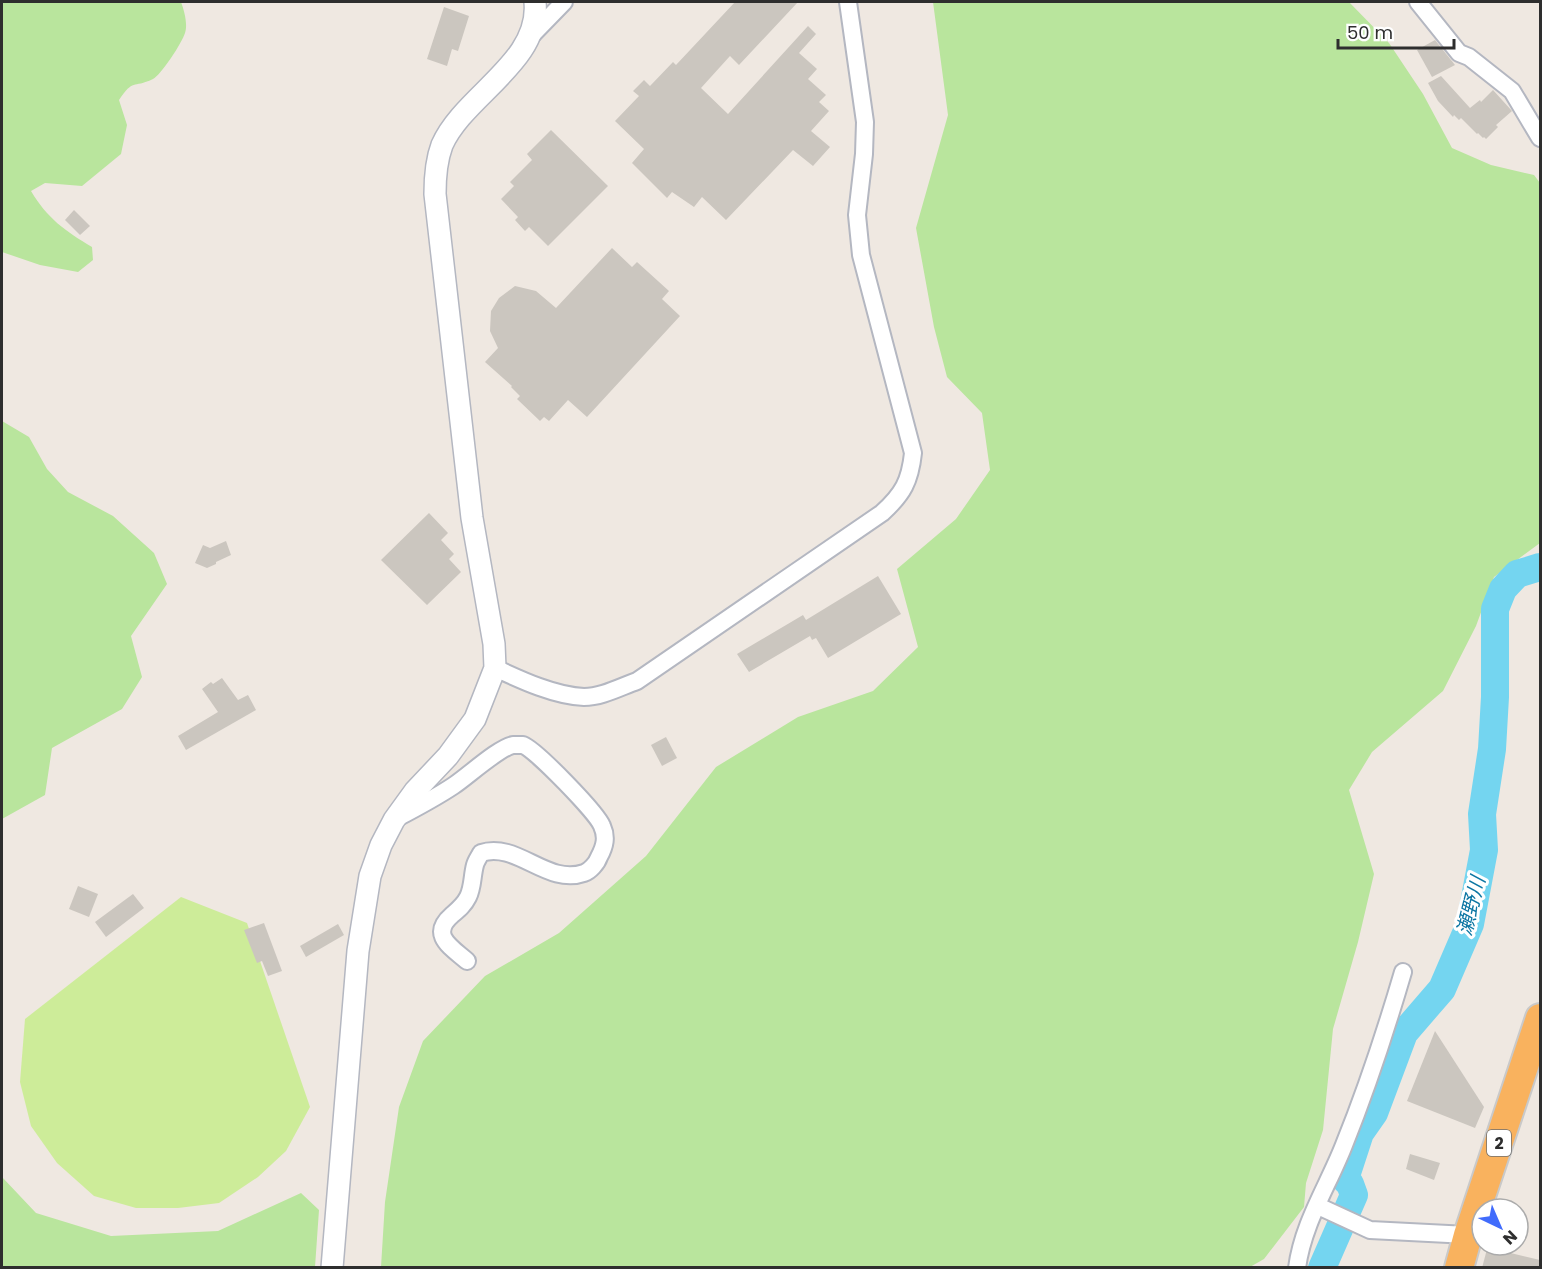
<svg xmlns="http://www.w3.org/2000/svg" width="1542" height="1269" font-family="Poppins,'Noto Sans JP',sans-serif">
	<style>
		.green { fill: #b9e59d }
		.pitch { fill: #cdec99 }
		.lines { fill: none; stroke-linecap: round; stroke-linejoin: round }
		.river { stroke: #74d5f0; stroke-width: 28 }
		.building { fill: #cbc6bf }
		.minor-casing { stroke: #b4b7c1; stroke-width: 20 }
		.tertiary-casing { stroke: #b4b7c1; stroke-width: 24 }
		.trunk-casing { stroke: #c9c9c9; stroke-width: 32 }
		.minor { stroke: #fff; stroke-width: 16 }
		.tertiary { stroke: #fff; stroke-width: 21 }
		.trunk { stroke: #f9b25e; stroke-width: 28 }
		.labels { text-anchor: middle; stroke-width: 6; stroke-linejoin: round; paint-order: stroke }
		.shield { fill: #fff; stroke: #6d6d6d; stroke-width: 1.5 }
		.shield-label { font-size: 16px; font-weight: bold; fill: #2e2e2e }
		.water-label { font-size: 20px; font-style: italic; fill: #0c76a3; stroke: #fff }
	</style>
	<rect width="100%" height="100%" fill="#efe8e1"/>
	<g class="green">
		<path d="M2,2H181C184,10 188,24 185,33C182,43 161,75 153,79C132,89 134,78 119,100L127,125L121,154L82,186L45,183L31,191C47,218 65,231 92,247L93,260L78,272L40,265L2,252Z"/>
		<polygon points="933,2 1349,2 1389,43 1423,94 1452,148 1491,165 1534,175 1540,183 1540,543 1494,577 1476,626 1443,691 1372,752 1349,790 1374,874 1358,942 1333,1029 1323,1130 1306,1183 1304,1207 1264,1259 1250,1267 381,1267 385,1202 399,1107 423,1041 485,976 559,933 646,856 716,767 798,717 873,691 918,647 897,569 956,519 990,470 982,413 947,377 934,327 916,228 948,115"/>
		<polygon points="2,421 29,437 47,469 68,492 113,516 154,553 167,584 131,636 142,677 122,709 52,748 45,795 2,819"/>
		<polygon points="2,1177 36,1213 111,1236 218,1231 301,1193 319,1210 315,1267 2,1267"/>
	</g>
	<polygon class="pitch" points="181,897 247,923 310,1107 286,1151 258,1177 219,1203 178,1208 136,1208 94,1196 57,1163 31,1126 20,1082 25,1019"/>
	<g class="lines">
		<polyline class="river" points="1322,1268 1354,1195 1350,1184 1345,1179 1360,1133 1374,1113 1404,1033 1442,989 1470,924 1484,850 1482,814 1492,749 1495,697 1495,609 1503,589 1517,574 1540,567"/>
	</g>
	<g class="building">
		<polygon points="735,2 798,2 739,65 730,56 701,88 728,114 808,26 816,34 799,53 817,69 808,79 826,95 819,102 829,111 811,131 830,147 813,166 793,150 726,220 702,197 694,207 672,192 667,198 632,163 644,149 615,121 639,96 633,91 644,80 650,86 673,62 676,65"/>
		<polygon points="444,7 469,16 458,51 452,49 447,66 427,59"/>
		<polygon points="1435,40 1455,65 1432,77 1417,50"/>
		<polygon points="1441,76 1470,108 1480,100 1481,102 1493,90 1512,111 1496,125 1498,127 1486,139 1484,137 1483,138 1478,133 1477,134 1461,118 1459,120 1454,115 1453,117 1438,101 1428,83"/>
		<polygon points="551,130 608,186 548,246 529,227 525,231 515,220 518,217 501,199 514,186 510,182 532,160 527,154"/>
		<polygon points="74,210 90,226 80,235 65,220"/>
		<polygon points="612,248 632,267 637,262 669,291 662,299 680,316 587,417 568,400 549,421 544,417 540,421 517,399 520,396 511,387 512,386 485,362 498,348 490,331 491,311 499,298 515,286 536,291 556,308"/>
		<polygon points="429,513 448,533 441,540 454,554 449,559 461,572 427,605 381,560"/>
		<polygon points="226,541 231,555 216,562 216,564 207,568 195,563 203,545 210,548"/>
		<polygon points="878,576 901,614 828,658 816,638 812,640 810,636 749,672 737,654 803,615 806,620"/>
		<polygon points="222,678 238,700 248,695 256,710 186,750 178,736 218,712 202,689 211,682 213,684"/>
		<polygon points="666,737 677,758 662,766 651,745"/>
		<polygon points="78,886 98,894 89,917 69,909"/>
		<polygon points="133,894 144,908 106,937 95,922"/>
		<polygon points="264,923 282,971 268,976 262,961 257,963 244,930"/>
		<polygon points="338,924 344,935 306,957 300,946"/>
		<polygon points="1435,1031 1484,1107 1475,1128 1407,1101"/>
		<polygon points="1410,1154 1440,1163 1434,1180 1406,1169"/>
		<polygon points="1490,1248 1540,1260 1540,1268 1482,1268 1487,1249"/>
	</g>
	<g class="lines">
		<g class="minor-casing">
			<g id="minor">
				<polyline points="1418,2 1459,53 1469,57 1512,91 1540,138"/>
				<polyline points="529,38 564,2"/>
				<path d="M495,668C521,680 555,696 584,697C602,697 620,687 637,681L882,513C903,494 910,481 913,453L861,255L857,215L864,154L865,122L848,2"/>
				<path d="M397,818C416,808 435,798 453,786C467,777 498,748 513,745C516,745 520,745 523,745C536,750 597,813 602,826C607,837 605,846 599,857C597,863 590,871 584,873C547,886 517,841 481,853C479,857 476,861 475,865C472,876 473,887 468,897C464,905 459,909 452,915C429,935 451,947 467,961"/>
				<polyline points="1318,1206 1370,1230 1468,1235"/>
				<path d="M1297,1268C1303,1223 1328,1186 1344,1145C1367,1088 1386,1030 1403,972"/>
			</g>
		</g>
		<g class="tertiary-casing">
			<path id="tertiary" d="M332,1268L358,951L370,876L381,845L394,820L415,791L448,756L475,719L495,668L494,644L472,518L435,194C435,177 436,161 442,145C464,95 541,62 535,2"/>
		</g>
		<g class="trunk-casing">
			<polyline id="trunk" points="1459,1268 1468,1235 1540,1018"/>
		</g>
		<use href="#minor" class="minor"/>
		<use href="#tertiary" class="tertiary"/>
		<use href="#trunk" class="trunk"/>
	</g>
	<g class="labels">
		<rect class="shield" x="1487" y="1130" width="24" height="26" rx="4.5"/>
		<g class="shield-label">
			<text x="1499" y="1149">2</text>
		</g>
		<g class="water-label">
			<text transform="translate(1471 906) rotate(-76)" y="7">瀬野川</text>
		</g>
	</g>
	<rect width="1542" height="1269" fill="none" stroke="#2e2e2e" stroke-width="6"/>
	<g transform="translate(1500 1227) rotate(136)"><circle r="28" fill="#ffffff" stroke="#ababab" stroke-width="1.5"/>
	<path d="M0-4.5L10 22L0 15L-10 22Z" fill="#416cfc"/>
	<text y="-9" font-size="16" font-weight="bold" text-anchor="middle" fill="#2e2e2e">N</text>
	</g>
	<path d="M1338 39v9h116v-9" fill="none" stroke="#2e2e2e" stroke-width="3"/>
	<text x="1347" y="39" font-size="18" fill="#2e2e2e" stroke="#ffffff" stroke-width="4.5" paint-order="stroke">50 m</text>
</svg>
